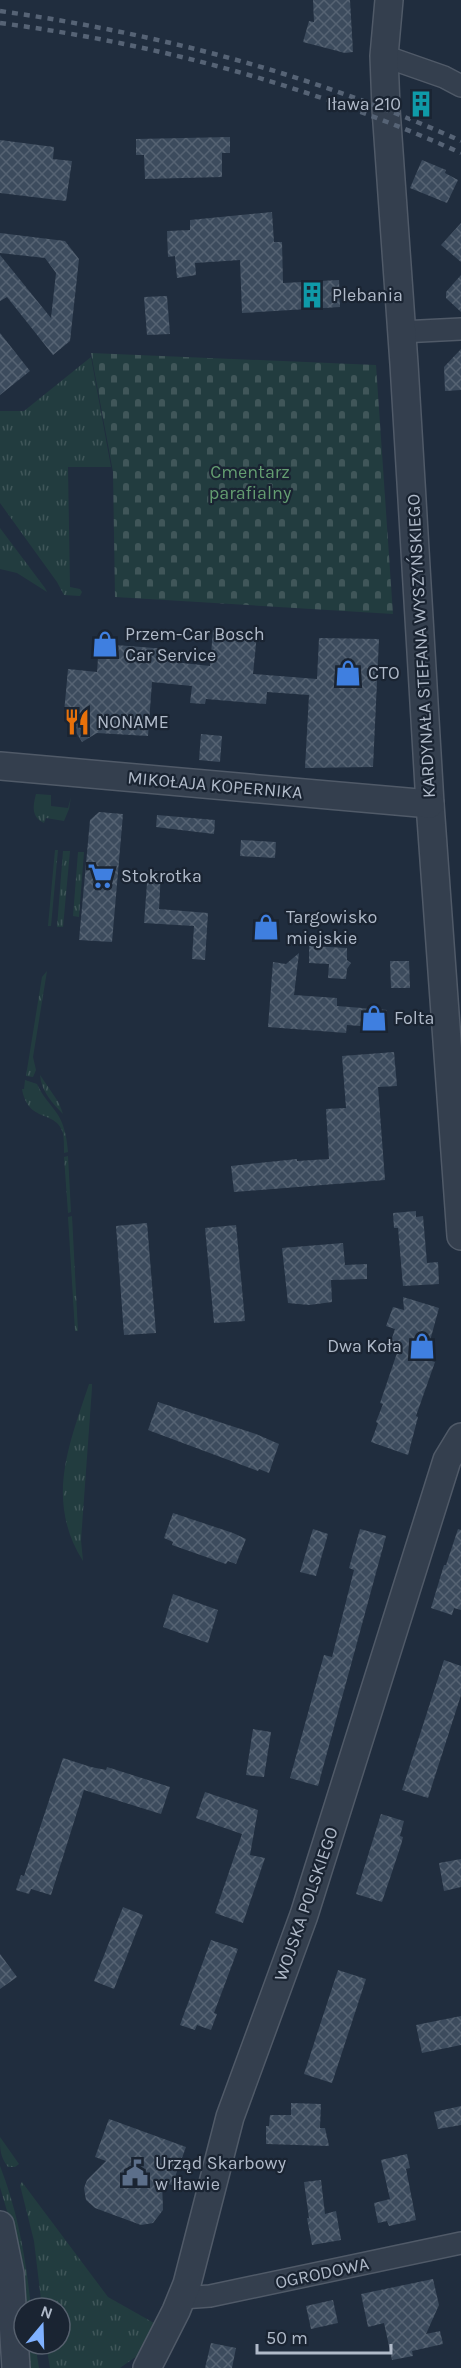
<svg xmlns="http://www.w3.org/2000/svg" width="461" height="2368" font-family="Karla,sans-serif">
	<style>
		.grass { fill: url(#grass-tufts) }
		.cemetery { fill: url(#cemetery-stones) }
		.building { fill: url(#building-cross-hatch) }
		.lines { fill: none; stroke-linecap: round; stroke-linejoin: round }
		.minor-casing { stroke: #505a68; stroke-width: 24 }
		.tertiary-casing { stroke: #505a68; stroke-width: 30 }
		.minor { stroke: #343f4e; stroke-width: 21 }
		.tertiary { stroke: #343f4e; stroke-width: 27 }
		.rail { stroke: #566375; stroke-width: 4.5; stroke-dasharray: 6 6; stroke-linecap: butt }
		.labels { text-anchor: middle; stroke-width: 4.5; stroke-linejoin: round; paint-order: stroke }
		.poi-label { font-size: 18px; fill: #b0bac9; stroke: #1a2432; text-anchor: start }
		.park-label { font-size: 18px; fill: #649d71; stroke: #1a2432 }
		.street-label { font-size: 18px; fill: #b0bac9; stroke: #1a2432 }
	</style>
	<defs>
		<pattern id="grass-tufts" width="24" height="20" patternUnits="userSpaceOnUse" patternTransform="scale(1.5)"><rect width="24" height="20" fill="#223c3f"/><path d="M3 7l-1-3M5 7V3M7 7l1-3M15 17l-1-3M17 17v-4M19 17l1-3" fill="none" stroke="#405659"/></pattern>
		<pattern id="cemetery-stones" width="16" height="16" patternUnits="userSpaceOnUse" patternTransform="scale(1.5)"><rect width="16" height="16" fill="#223c3f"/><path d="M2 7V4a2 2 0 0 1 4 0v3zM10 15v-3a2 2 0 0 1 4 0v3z" fill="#405659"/></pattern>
		<pattern id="building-cross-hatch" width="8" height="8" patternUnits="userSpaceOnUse" patternTransform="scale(1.5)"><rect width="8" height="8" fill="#3c4b5d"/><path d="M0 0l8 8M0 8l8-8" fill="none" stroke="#566373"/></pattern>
	</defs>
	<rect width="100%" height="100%" fill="#202d3e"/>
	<g class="grass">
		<polygon points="91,357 111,467 68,467 70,587 80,589 82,592 80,596 64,595 57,582 0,503 0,411 24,411"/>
		<polygon points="0,528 45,588 47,592 17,573 0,569"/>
		<path d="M36,794L51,795V806L68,808L71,797L69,809L64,821L46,818L44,823C31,817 33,806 36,794Z"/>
		<polygon points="55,850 58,850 51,926 48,926"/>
		<polygon points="63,851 70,851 63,927 57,927"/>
		<polygon points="78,852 84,852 79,917 73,916"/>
		<polygon points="47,971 33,1057 36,1070 33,1077 26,1076 42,977"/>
		<path d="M40,1075L59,1103L63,1114C53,1104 41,1091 40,1075Z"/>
		<path d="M25,1080L37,1084C42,1096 51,1104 58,1115C65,1126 67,1140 68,1152L64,1153C64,1147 64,1139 63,1133C56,1109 28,1124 22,1089H24Z"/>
		<polygon points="68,1156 71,1212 68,1213 64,1157"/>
		<polygon points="72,1216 78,1331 75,1331 68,1217"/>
		<path d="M89,1384H92V1388L81,1540L83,1561C45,1501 69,1445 89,1384Z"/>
		<path d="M0,2137L19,2164L15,2167H8C0,2157 0,2149 0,2137Z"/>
		<path d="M0,2166C18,2212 26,2259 31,2308H24L9,2218L0,2187Z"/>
		<polygon points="22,2182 108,2297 154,2323 137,2356 120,2368 50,2368 46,2344 60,2344 60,2308 42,2308 34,2241 20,2185"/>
		<polygon points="27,2344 35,2344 39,2368 31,2368"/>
	</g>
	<polygon class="cemetery" points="91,353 376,365 393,614 115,597 113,472"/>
	<g class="building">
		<polygon points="313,0 350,0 353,52 345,53 303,42 309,21 314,22"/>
		<polygon points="230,137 230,153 222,153 222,177 145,179 144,155 136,155 136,139"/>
		<polygon points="0,140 54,147 53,159 72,161 66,201 0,193"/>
		<polygon points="422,160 446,170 445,173 458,180 447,203 410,188"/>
		<polygon points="272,212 274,242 282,242 283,283 339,280 340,307 242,313 240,260 195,263 196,275 177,278 175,256 168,257 167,231 190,230 190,220"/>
		<polygon points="461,223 461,262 441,245"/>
		<polygon points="0,233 65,241 79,259 70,341 53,355 7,297 0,301 0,255 51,318 56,273 45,258 0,253"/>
		<polygon points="461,275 461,312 446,298 446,292"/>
		<polygon points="167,296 170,334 147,335 144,297"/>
		<polygon points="0,333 30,371 0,395"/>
		<polygon points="461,349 461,390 445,391 444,367"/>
		<polygon points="213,630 257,634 253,674 317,679 319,638 379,639 373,767 305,768 309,695 267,692 266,704 206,699 205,704 190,703 192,686 152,682 148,736 97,733 82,742 64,713 68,669 97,672 98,658 115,659 116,645 166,649 165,661 210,666"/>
		<polygon points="201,734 222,736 220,762 199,760"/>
		<polygon points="99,812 123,814 112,942 79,940 90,820"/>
		<polygon points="157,815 215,820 214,834 156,827"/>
		<polygon points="241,840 276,842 275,858 240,856"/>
		<polygon points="148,870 161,871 159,909 208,913 205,960 192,959 194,926 144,923"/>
		<polygon points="309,946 347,948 347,960 351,963 347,969 346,979 328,978 329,964 309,963"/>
		<polygon points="299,953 294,995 337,998 337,1006 387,1010 386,1028 347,1025 346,1033 268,1027 273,962 286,964"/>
		<polygon points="390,961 409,961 410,988 391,988"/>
		<polygon points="394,1052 397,1086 378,1087 385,1180 234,1192 231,1166 297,1159 297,1161 329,1159 326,1109 346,1108 342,1056"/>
		<polygon points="416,1211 416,1217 423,1216 427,1263 438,1262 439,1284 403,1286 398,1228 394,1228 393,1213"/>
		<polygon points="147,1223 156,1333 124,1335 116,1226"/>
		<polygon points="236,1225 245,1321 214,1323 205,1228"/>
		<polygon points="343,1243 345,1265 367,1264 367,1279 331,1280 332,1302 309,1305 288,1303 282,1248"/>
		<polygon points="403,1297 439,1308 425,1359 435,1362 416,1416 418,1417 408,1455 371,1442 378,1423 376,1422 383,1404 380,1403 398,1350 389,1347 395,1329 386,1326 393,1307 404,1310"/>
		<polygon points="158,1402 256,1434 279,1444 269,1473 259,1469 258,1471 148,1430"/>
		<polygon points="173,1513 233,1533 246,1539 236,1564 228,1561 226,1564 172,1545 173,1542 164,1538"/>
		<polygon points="313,1529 328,1534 316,1576 300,1572"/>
		<polygon points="360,1529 386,1536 318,1786 290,1778 324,1655 332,1657 354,1570 349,1568"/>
		<polygon points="458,1529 461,1530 461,1610 454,1608 452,1615 431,1608 444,1565 446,1565"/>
		<polygon points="173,1594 218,1610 208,1643 163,1627"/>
		<polygon points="444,1660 461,1666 461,1695 428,1798 402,1790"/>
		<polygon points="253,1729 271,1732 264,1777 246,1775"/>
		<polygon points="63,1758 91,1767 106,1770 107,1767 170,1787 161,1814 84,1790 51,1895 31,1889 29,1894 16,1890 21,1875 24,1876"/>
		<polygon points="205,1792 258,1810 250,1855 265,1858 243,1923 215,1913 242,1834 196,1818"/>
		<polygon points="381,1814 404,1821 400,1836 403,1837 401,1845 382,1902 356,1894"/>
		<polygon points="461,1859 461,1887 444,1891 439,1863"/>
		<polygon points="123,1907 143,1915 114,1989 94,1981"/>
		<polygon points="211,1940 238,1949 214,2013 217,2014 211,2030 197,2025 195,2030 180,2025"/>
		<polygon points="0,1954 17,1977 0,1989"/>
		<polygon points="338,1970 366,1979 332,2083 304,2074"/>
		<polygon points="461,2016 461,2045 422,2053 416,2025"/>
		<polygon points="291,2103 321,2104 320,2128 325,2128 329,2146 266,2144 266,2126 269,2126 270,2115 291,2115"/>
		<polygon points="461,2106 461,2125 438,2129 434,2112"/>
		<polygon points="109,2119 186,2147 172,2185 162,2182 163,2210 153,2223 141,2225 95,2208 86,2200 84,2188 87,2180 106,2161 95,2157"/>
		<polygon points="407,2154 410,2168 406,2169 416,2220 389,2226 387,2221 378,2223 374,2203 390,2199 381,2160"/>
		<polygon points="321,2180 325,2214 336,2211 341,2240 312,2245 307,2218 309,2218 304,2182"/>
		<polygon points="433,2279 439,2305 426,2334 440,2331 443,2344 412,2351 413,2356 392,2360 384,2323 368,2327 361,2294"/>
		<polygon points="333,2300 338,2323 311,2329 306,2306"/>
		<polygon points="211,2343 236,2348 232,2368 205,2368"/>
	</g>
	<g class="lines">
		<g class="minor-casing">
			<g id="minor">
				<polyline points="384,56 444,77 461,86"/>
				<polyline points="401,332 461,329"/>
				<polyline points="182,2298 210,2296 461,2243"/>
			</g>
		</g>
		<g class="tertiary-casing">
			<g id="tertiary">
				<polyline points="389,0 384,56 386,109 404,364 430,804 461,1236"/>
				<polyline points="0,766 430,804"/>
				<polyline points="0,2225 10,2274 16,2368"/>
				<polyline points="147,2368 176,2311 187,2284 230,2117 304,1915 447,1460 461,1437"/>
			</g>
		</g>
		<use href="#minor" class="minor"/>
		<use href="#tertiary" class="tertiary"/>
		<g class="rail">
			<path d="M0,11C161,34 312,74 461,141"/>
			<path d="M0,23C160,44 314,87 461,153"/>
		</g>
	</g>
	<defs>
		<g id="building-bare" transform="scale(2.07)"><path d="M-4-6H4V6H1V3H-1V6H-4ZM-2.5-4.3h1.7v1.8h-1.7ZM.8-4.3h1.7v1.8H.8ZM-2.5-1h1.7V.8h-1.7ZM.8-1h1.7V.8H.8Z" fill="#0f9aa8" stroke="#1a2432" stroke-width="2.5" paint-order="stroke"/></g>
		<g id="shop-bare" transform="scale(2.07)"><path d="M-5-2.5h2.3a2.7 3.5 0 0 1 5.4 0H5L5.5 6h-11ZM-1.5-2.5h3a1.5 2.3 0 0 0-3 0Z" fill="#3f7fe0" stroke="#1a2432" stroke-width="2.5" paint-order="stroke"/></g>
		<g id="restaurant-bare" transform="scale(2.07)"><path d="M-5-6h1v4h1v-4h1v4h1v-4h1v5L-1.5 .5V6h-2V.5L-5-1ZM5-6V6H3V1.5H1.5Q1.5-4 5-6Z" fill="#e8710a" stroke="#1a2432" stroke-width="2.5" paint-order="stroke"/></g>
		<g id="supermarket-bare" transform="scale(2.07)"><path d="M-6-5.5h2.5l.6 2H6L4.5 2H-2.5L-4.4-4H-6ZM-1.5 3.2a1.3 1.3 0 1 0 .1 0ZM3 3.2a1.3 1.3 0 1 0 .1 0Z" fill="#3f7fe0" stroke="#1a2432" stroke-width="2.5" paint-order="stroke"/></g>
		<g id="civic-bare" transform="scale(2.07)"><path d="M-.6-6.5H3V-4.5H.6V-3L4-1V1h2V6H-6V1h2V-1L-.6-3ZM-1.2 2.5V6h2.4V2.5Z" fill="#5c6f8a" stroke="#1a2432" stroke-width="2.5" paint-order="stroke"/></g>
	</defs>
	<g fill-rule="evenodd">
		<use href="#building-bare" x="421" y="104"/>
		<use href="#building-bare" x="312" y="295"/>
		<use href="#shop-bare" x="105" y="644"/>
		<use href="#shop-bare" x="348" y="673"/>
		<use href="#restaurant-bare" x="77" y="722"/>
		<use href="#supermarket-bare" x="101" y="876"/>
		<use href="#shop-bare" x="266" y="927"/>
		<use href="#shop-bare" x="374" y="1018"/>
		<use href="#shop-bare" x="422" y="1346"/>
		<use href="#civic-bare" x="135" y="2173"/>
	</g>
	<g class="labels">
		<g class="poi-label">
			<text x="401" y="110" text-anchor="end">Iława 210</text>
			<text x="332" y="301">Plebania</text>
			<text x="125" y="640">Przem-Car Bosch<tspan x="125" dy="21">Car Service</tspan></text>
			<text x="368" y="679">CTO</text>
			<text x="97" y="728">NONAME</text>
			<text x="121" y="882">Stokrotka</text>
			<text x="286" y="923">Targowisko<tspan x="286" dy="21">miejskie</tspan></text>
			<text x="394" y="1024">Folta</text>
			<text x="402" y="1352" text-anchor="end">Dwa Koła</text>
			<text x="155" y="2169">Urząd Skarbowy<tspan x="155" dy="21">w Iławie</tspan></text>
		</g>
		<g class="park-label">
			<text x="250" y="478">Cmentarz<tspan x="250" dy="21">parafialny</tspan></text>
		</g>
		<g class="street-label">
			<text transform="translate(421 646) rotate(-93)" y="6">KARDYNAŁA STEFANA WYSZYŃSKIEGO</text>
			<text transform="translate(215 785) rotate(5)" y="6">MIKOŁAJA KOPERNIKA</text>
			<text transform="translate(306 1904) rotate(-71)" y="6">WOJSKA POLSKIEGO</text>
			<text transform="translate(322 2273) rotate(-12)" y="6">OGRODOWA</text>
		</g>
	</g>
	<g transform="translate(42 2326) rotate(19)"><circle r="28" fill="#1a2432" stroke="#56606e" stroke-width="1.5"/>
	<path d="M0-4.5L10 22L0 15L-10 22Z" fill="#7fb1ff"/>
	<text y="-9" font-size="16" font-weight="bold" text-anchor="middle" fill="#b0bac9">N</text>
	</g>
	<path d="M257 2344v9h134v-9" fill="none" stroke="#b0bac9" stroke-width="3"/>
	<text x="266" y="2344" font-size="18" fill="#b0bac9" stroke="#1a2432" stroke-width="4.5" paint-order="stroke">50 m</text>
</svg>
